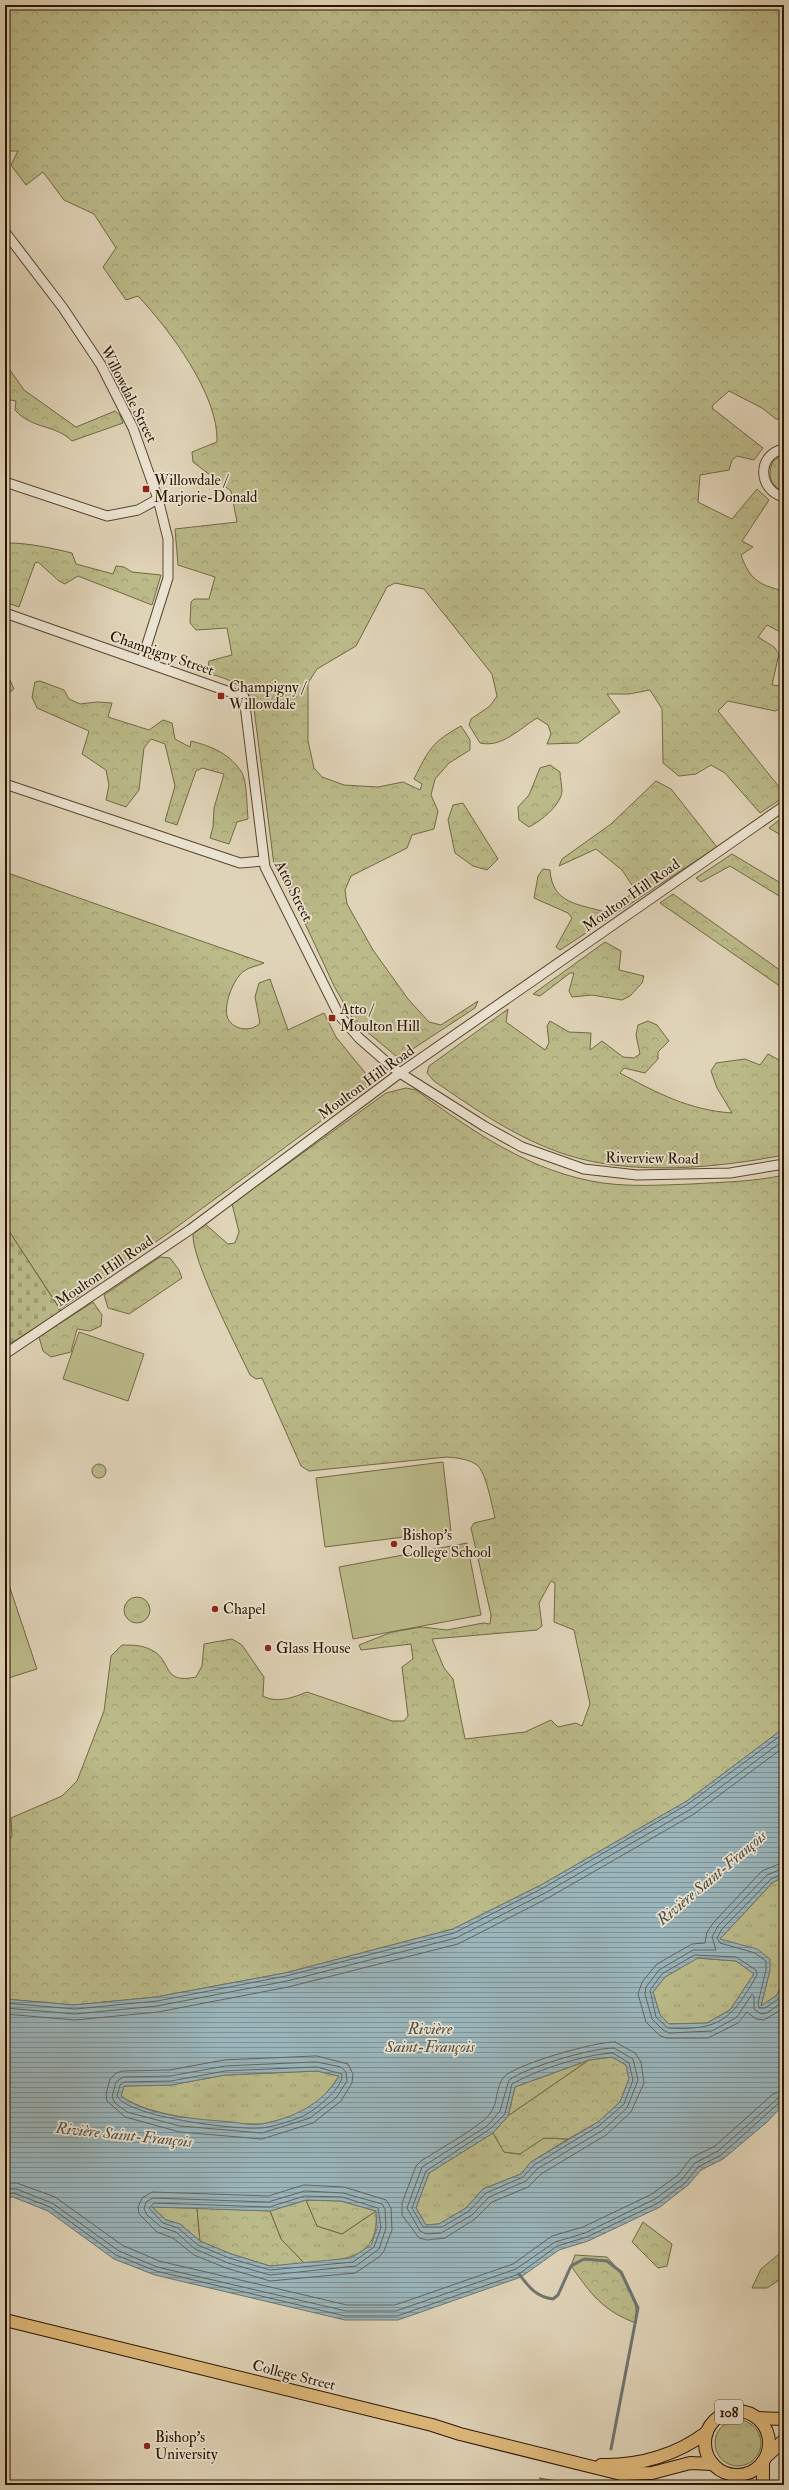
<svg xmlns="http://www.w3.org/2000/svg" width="789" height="2490" font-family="'IM FELL Double Pica',serif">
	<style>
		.grass { fill: url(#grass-tufts); stroke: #726844 }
		.forest { fill: url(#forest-crowns); stroke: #726844; fill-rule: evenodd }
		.cemetery { fill: url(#cemetery-stones); stroke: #726844 }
		.pitch { fill: #bbba89; stroke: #726844 }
		.water { fill: url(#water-rules); stroke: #6d7570; fill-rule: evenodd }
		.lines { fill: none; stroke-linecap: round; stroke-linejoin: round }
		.shore { stroke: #62665e; stroke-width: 1 }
		.stream { stroke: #6d7570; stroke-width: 3 }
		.minor-casing { stroke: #58462e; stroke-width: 11 }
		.major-casing { stroke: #2a1600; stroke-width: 14 }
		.minor { stroke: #ebe3d1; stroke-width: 9 }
		.major { stroke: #e0ba7c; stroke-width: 12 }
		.poi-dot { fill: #8f2418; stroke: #ebe3d1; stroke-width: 1.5 }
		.labels { text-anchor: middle; stroke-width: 3.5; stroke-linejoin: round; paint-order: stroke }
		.shield { fill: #ebe3d1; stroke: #64543f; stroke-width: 1 }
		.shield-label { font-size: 14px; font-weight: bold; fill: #2a1600 }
		.street-label { font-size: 15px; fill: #2a1600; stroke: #ebe3d1 }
		.poi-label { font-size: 15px; fill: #2a1600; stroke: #ebe3d1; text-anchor: start }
		.water-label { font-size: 16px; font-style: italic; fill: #514e41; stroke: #ebe3d1 }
	</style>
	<defs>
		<pattern id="grass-tufts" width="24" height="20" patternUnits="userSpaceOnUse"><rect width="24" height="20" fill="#bbba89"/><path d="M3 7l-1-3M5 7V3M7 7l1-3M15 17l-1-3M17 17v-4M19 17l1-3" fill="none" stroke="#a19f74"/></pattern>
		<pattern id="forest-crowns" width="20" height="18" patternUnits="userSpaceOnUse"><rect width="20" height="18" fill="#bbba89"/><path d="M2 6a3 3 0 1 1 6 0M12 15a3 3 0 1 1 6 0" fill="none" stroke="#a19f74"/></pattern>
		<pattern id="cemetery-stones" width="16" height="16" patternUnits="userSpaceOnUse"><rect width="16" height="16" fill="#bbba89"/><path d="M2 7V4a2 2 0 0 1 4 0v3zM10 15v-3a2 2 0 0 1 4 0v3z" fill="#a19f74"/></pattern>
		<pattern id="water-rules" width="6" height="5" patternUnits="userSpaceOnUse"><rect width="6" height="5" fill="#9ab5bb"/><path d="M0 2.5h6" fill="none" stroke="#7e9296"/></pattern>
	</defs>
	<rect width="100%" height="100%" fill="#e0d4b8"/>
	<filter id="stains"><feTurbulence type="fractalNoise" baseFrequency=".005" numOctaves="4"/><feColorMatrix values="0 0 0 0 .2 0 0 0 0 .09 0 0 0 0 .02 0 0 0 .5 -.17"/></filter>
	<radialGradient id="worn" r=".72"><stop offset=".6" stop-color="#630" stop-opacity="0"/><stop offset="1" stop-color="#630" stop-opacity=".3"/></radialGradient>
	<g class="grass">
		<path d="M784,454V491C770,487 767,474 773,461Z"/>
		<circle cx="99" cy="1471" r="7"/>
		<circle cx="137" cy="1610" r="13"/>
		<polygon points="784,1877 784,1980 777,1995 761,2006 770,1970 720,1939 773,1882"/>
		<polygon points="697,1958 736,1961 754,1974 730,2010 707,2023 669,2024 660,2015 653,1992 665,1977"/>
		<polygon points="589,2060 508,2116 515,2087"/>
		<path d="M317,2071L339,2076C330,2090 320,2101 305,2110C298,2115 268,2124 259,2124C224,2124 148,2117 121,2096L124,2086L171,2085L225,2075Z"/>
		<polygon points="493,2133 504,2152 519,2154 544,2138 568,2139 531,2162 521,2174 483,2189 466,2208 439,2224 426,2225 416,2208 429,2173"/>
		<path d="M306,2200L317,2226L342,2234L376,2211C380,2261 343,2259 305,2264L281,2239L270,2211Z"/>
		<polygon points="152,2207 197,2208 200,2241 180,2224 166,2220"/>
		<circle cx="738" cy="2443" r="23"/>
	</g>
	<g class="forest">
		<path d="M5,5H784V416L782,419H776L762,408L729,391L713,405L712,408L763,448L754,460L737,456L732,460L729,470L700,475L698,502L732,519L757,489L769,500L742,541L753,547L741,555C750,580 759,585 784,591V631L782,633L767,625L758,637L774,647L779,654L772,685L781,686L784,684V707L775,711L728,701L718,711L784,793V797L760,813L725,773L711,765L696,774L679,776L663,763L662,709L650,690L629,694H607L620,712L578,743L547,744L551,734L548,725L537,718C519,729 502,748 480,743L469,725L471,719L490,706L497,696L492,674L424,589L395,583L387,587L356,646L317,669L308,683V741L314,768L322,777L344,785L378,787L403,782L420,790L422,784L414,779C429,749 432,742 461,726L470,740V750L449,763L435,779L431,795L438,811L434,829L412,835L407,848L351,876L345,890L347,904L373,950L408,999L429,1022L441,1025L478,1001L475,1008L402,1056H396L354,1021L334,986L285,880L274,865L253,701C242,683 225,678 207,673L209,661L232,655L227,628L196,630L190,623L191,602L194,599H209L215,577L178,565L175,529L237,522L231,491L193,462L192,452L217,442C219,395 169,329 138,296L126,300L103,267L116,248L94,214L64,200L43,172L26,185L11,165L18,151H5Z"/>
		<path d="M5,363L24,390L76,427L115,411L120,415L123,423L72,441C55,424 33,430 15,410L16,401L5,399Z"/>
		<path d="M8,543C29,543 51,548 72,553L76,564L113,574L116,566L124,567L132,572L161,575L152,605L78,576L65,584L59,581L38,562L35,563L19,607L5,602V553Z"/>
		<polygon points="5,678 10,680 14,689 5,696"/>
		<path d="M40,681L64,690L69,699L80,704L97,702L112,703L108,717L149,730L163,720L172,723L175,739L190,747L191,741C211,746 231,754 242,773C247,782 247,808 248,819L237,822L229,844L210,838L213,827L214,808L224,774L202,768L196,771L177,825L165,821L175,786L165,744L151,739L144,748L139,790L126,807L106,800L109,785L106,770L82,754L89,731L37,708L32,697L35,682Z"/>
		<path d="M550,765L560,772C560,778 562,785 562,791C561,805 541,821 529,827L519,820L518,807L529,795L540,768Z"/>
		<path d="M656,781L671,789L717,847L560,950L556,947L572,918L568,913L534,898L538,876L543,869L550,870C552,904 579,904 605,912L636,891L622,870L596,849L559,866L562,859L611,824Z"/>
		<polygon points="463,803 498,859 487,870 473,866 455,853 448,820 453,805"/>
		<polygon points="784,816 784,837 769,828"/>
		<polygon points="732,854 784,885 784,899 730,866 701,882 696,878"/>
		<path d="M5,872L264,963C258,966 249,967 244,971C233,979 224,1004 227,1016C231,1030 251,1033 260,1023L255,997L259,983L270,979L288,1030L324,1013L336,1037L371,1080L370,1085L348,1101L170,1232L60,1309L5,1225Z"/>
		<polygon points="673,894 784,973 784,989 660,903"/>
		<polygon points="605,942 621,951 619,970 644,976 642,983 630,996 622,1000 592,995 572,997 569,991 574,973 570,973 540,996 533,994"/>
		<path d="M508,1009L506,1022L545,1050L549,1043L547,1026L550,1021L569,1032L591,1033L590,1050L602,1041L623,1057L634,1058L640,1054L636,1035L638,1025L648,1021L657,1025L669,1041L658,1052V1059L645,1073L624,1068L620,1073C657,1093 689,1110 732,1113L717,1088L711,1071L716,1063L745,1059L760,1065L768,1054L779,1060L784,1059V1155C717,1168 633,1176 567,1155C518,1139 476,1110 434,1081L427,1073L429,1066Z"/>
		<path d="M406,1088L416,1090C472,1131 532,1173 603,1183C632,1187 662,1185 691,1184C722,1182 753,1182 784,1175V1728L687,1801L541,1885L453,1929L285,1973L156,1997L74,2005L5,1999V1839L12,1837L11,1818L62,1796L77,1781L104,1711L111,1656L122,1645C134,1645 144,1645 155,1652C172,1664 163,1684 196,1677L202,1666L204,1644L232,1639L242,1645L264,1677L263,1696C277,1704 294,1697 307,1692L392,1721H404L408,1716L402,1667L413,1659L411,1644L361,1650L359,1645L392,1632L422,1627L447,1630L483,1623L490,1624L491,1615L471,1528L474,1523L495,1518C492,1506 486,1472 477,1465C469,1459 457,1458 447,1457L309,1471L301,1466L262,1378L256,1379L250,1375C237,1347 191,1260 193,1233L205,1224L228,1244L235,1243L239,1232L232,1204L386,1093ZM551,1581L555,1583L554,1622L574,1630L590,1704L582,1726L576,1723L558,1727L551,1720L525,1732L465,1739L453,1679L444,1668L432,1639L537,1630L542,1626L539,1603Z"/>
		<polygon points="160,1257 170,1258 179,1270 182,1278 129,1314 108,1308 104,1295"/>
		<polygon points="93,1302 102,1315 101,1326 90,1331 77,1329 71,1352 51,1357 43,1351 39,1337"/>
		<polygon points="612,2057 626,2065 629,2079 620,2102 598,2122 568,2139 544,2138 520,2154 504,2152 493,2133 508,2116 589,2060"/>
		<polygon points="306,2200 341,2201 376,2211 342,2234 317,2226"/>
		<polygon points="197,2208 270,2211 281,2239 305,2264 270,2266 231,2254 200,2241"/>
		<polygon points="643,2222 672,2244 667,2266 658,2268 632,2242"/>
		<polygon points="784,2250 784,2277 767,2288 752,2288 761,2269"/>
		<path d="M575,2255L607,2257C624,2275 639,2297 636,2323C603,2311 591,2294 571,2266Z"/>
		<polygon points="539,2478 583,2485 551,2485"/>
	</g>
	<polygon class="cemetery" points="5,1225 61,1311 5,1347"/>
	<g class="pitch">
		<polygon points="79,1332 144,1354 128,1401 63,1379"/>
		<polygon points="443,1462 451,1531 325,1547 316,1478"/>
		<polygon points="467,1543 481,1615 353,1639 339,1567"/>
		<polygon points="5,1573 37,1669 5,1679"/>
	</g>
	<path class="water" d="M784,1728V1877L773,1882L720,1939L757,1949L770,1959V1970L761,2006L777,1995L784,1980V2104L767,2122L723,2159L701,2170L688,2185L660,2207L588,2241L559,2250L521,2277L398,2320H345L155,2275L114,2259L48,2211L13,2197L5,2198V1999L74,2005L156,1997L285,1973L453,1929L541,1885L687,1801ZM698,1958L736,1961L754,1974L730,2010L707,2023L669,2024L660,2015L653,1992L665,1977ZM612,2057L626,2065L629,2079L620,2102L598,2122L531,2162L521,2174L483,2189L466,2208L439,2224L426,2225L416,2208L429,2173L493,2133L508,2116L515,2087L589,2060ZM317,2071L339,2076C323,2104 293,2118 262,2124C253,2126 241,2123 232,2122C199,2119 147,2117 121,2096L124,2086L171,2085L225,2075ZM306,2200L341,2201L376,2211L377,2228L371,2245L351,2258L270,2266L231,2254L200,2241L180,2224L166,2220L152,2207L270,2211Z"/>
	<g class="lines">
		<g class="shore">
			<polyline points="784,1862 762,1871 714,1922 707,1932 705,1943 692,1944 657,1964 642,1982 638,1994 646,2022 659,2035 666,2038 708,2038 738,2023 747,2012 756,2019 764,2020 784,2008"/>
			<polyline points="784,1868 767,1875 718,1926 712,1937 716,1950 693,1950 659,1970 646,1987 645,1994 652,2019 663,2030 669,2033 712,2031 737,2017 752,1994 754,1996 754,2009 761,2014 767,2013 784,2001"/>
			<polyline points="784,1873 771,1879 722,1929 717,1938 720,1943 755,1953 766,1961 766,1970 758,2003 759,2008 765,2008 780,1998 784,1990"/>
			<path d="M695,1955L736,1957L756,1970L757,1975C732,2019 720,2031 668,2028L656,2017L650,1990L662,1974Z"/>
			<polyline points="5,2003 75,2009 157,2001 286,1976 454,1933 543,1888 688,1804 784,1733"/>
			<polyline points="5,2008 75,2014 157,2006 287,1981 456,1938 545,1893 691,1809 784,1740"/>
			<polyline points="5,2014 75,2020 158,2012 288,1987 458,1944 548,1898 694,1814 784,1747"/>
			<path d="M615,2042L635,2053L641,2062L644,2083L631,2112L606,2135L541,2174L528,2187L492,2202L475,2219L445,2238L427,2240L419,2238L402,2215V2203L416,2166L421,2161C441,2148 464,2136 483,2121C501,2106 493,2093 503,2078C512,2065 597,2041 615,2042Z"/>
			<path d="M614,2048L633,2059L638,2080L627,2108L603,2130L537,2169L526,2181L489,2197L472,2215L441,2233L426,2234L420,2231L407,2208L422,2167L487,2126L500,2111L509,2080C527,2067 591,2048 614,2048Z"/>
			<path d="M613,2053L629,2063L633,2080L624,2104L600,2125L534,2165L523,2177L486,2193L469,2211L442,2227H423L412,2208L426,2171L490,2129L505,2114L512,2084C536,2070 586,2054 613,2053Z"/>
			<polygon points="317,2056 348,2064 353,2074 352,2083 341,2101 313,2123 262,2139 180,2132 125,2117 107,2101 106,2094 110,2079 116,2073 123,2071 170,2070 224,2060"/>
			<polygon points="317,2062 341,2067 346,2072 347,2081 336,2098 310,2118 262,2133 180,2126 127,2112 115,2103 112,2097 116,2082 123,2077 170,2076 225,2066"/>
			<path d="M317,2067L342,2074C344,2087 317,2108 307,2114C299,2119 270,2128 260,2128C236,2130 128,2117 117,2096L120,2085L124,2082L171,2081L225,2071Z"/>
			<polyline points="5,2183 17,2183 55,2197 122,2245 159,2261 347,2305 395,2305 513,2264 552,2236 583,2227 652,2194 678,2175 691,2158 715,2146 773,2094 784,2090"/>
			<polygon points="304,2185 344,2187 386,2200 391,2208 392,2230 384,2251 379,2257 355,2273 270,2281 226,2268 194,2255 173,2238 157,2232 139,2214 138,2207 142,2198 152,2192 268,2196"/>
			<polyline points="5,2189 16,2189 52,2203 119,2251 157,2267 346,2311 396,2311 516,2269 555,2242 585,2233 655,2199 682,2179 695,2163 718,2151 777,2099 784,2096"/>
			<polygon points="305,2191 343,2193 382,2204 385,2209 386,2228 379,2249 356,2266 270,2275 228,2263 195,2249 176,2232 161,2227 147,2215 144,2209 146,2202 153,2198 268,2202"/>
			<polyline points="5,2194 14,2193 50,2207 116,2255 156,2271 345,2316 397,2316 519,2274 557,2246 587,2237 658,2203 685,2183 698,2167 721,2155 780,2102 784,2102"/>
			<polygon points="305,2196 342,2197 378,2208 381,2228 374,2247 353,2262 270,2270 229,2258 198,2245 178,2228 163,2223 149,2208 154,2203 269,2207"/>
		</g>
		<path class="stream" d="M519,2274C529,2287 536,2297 553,2299L558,2295L571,2266L584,2259L607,2261L621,2272L638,2308L611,2449"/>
		<g class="minor-casing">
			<g id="minor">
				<polyline points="5,232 63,308 101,365 133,428 158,499 168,539 168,578 142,660"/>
				<path d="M784,449C756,454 758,491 784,497"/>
				<polyline points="5,482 107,516 138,510 158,499"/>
				<polyline points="5,613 244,697 265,867 339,1015 359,1038 383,1059 400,1073 484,1126 522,1147 584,1169 637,1175 730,1173 784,1164"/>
				<polyline points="5,784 231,860 240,863 263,861"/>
				<polyline points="5,1354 191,1229 400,1073 784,806"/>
			</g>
		</g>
		<g class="major-casing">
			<g id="major">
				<polyline points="5,2320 432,2425 460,2434 621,2474 652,2473 690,2463 713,2464"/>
				<circle cx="737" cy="2443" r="32"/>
				<polyline points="758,2418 784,2419"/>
				<polyline points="768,2455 784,2440"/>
				<path d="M601,2465C639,2466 677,2455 707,2432"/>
				<polyline points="763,2485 763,2462"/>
			</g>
		</g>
		<use href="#minor" class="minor"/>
		<use href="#major" class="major"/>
	</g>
	<g class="poi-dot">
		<rect x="142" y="485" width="8" height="8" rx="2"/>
		<rect x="217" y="692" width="8" height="8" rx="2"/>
		<rect x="328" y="1014" width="8" height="8" rx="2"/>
		<circle cx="394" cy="1544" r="4"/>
		<circle cx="215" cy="1609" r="4"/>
		<circle cx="268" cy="1648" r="4"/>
		<circle cx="147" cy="2446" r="4"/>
	</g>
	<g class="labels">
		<rect class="shield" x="715" y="2400" width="28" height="24" rx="3"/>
		<g class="shield-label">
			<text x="729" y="2417">108</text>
		</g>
		<g class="street-label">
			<text transform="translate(129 394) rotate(63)" y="5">Willowdale Street</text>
			<text transform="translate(162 653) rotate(19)" y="5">Champigny Street</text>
			<text transform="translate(294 891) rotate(63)" y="5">Atto Street</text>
			<text transform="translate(631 895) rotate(-35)" y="5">Moulton Hill Road</text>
			<text transform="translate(366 1082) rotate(-36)" y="5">Moulton Hill Road</text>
			<text transform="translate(652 1158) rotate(1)" y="5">Riverview Road</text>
			<text transform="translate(104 1271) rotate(-34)" y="5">Moulton Hill Road</text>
			<text transform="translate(294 2375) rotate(14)" y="5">College Street</text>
		</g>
		<g class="poi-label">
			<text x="154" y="485">Willowdale /<tspan x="154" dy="17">Marjorie-Donald</tspan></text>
			<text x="229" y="692">Champigny /<tspan x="229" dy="17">Willowdale</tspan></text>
			<text x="340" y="1014">Atto /<tspan x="340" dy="17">Moulton Hill</tspan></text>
			<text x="402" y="1540">Bishop's<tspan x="402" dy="17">College School</tspan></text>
			<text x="223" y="1614">Chapel</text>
			<text x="276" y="1653">Glass House</text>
			<text x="155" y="2442">Bishop's<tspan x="155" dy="17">University</tspan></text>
		</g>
		<g class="water-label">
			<text transform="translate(711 1877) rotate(-40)" y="6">Rivière Saint-François</text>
			<text x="430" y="2034">Rivière<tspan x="430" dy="18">Saint-François</tspan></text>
			<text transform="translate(124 2134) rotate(6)" y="6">Rivière Saint-François</text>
		</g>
	</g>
	<rect width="789" height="2490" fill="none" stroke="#e0d4b8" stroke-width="20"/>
	<rect x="6" y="6" width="777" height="2478" fill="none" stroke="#2a1600" stroke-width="2"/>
	<rect x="10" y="10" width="769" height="2470" fill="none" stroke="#2a1600"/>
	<rect width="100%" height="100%" filter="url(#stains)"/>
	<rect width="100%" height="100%" fill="url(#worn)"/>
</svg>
